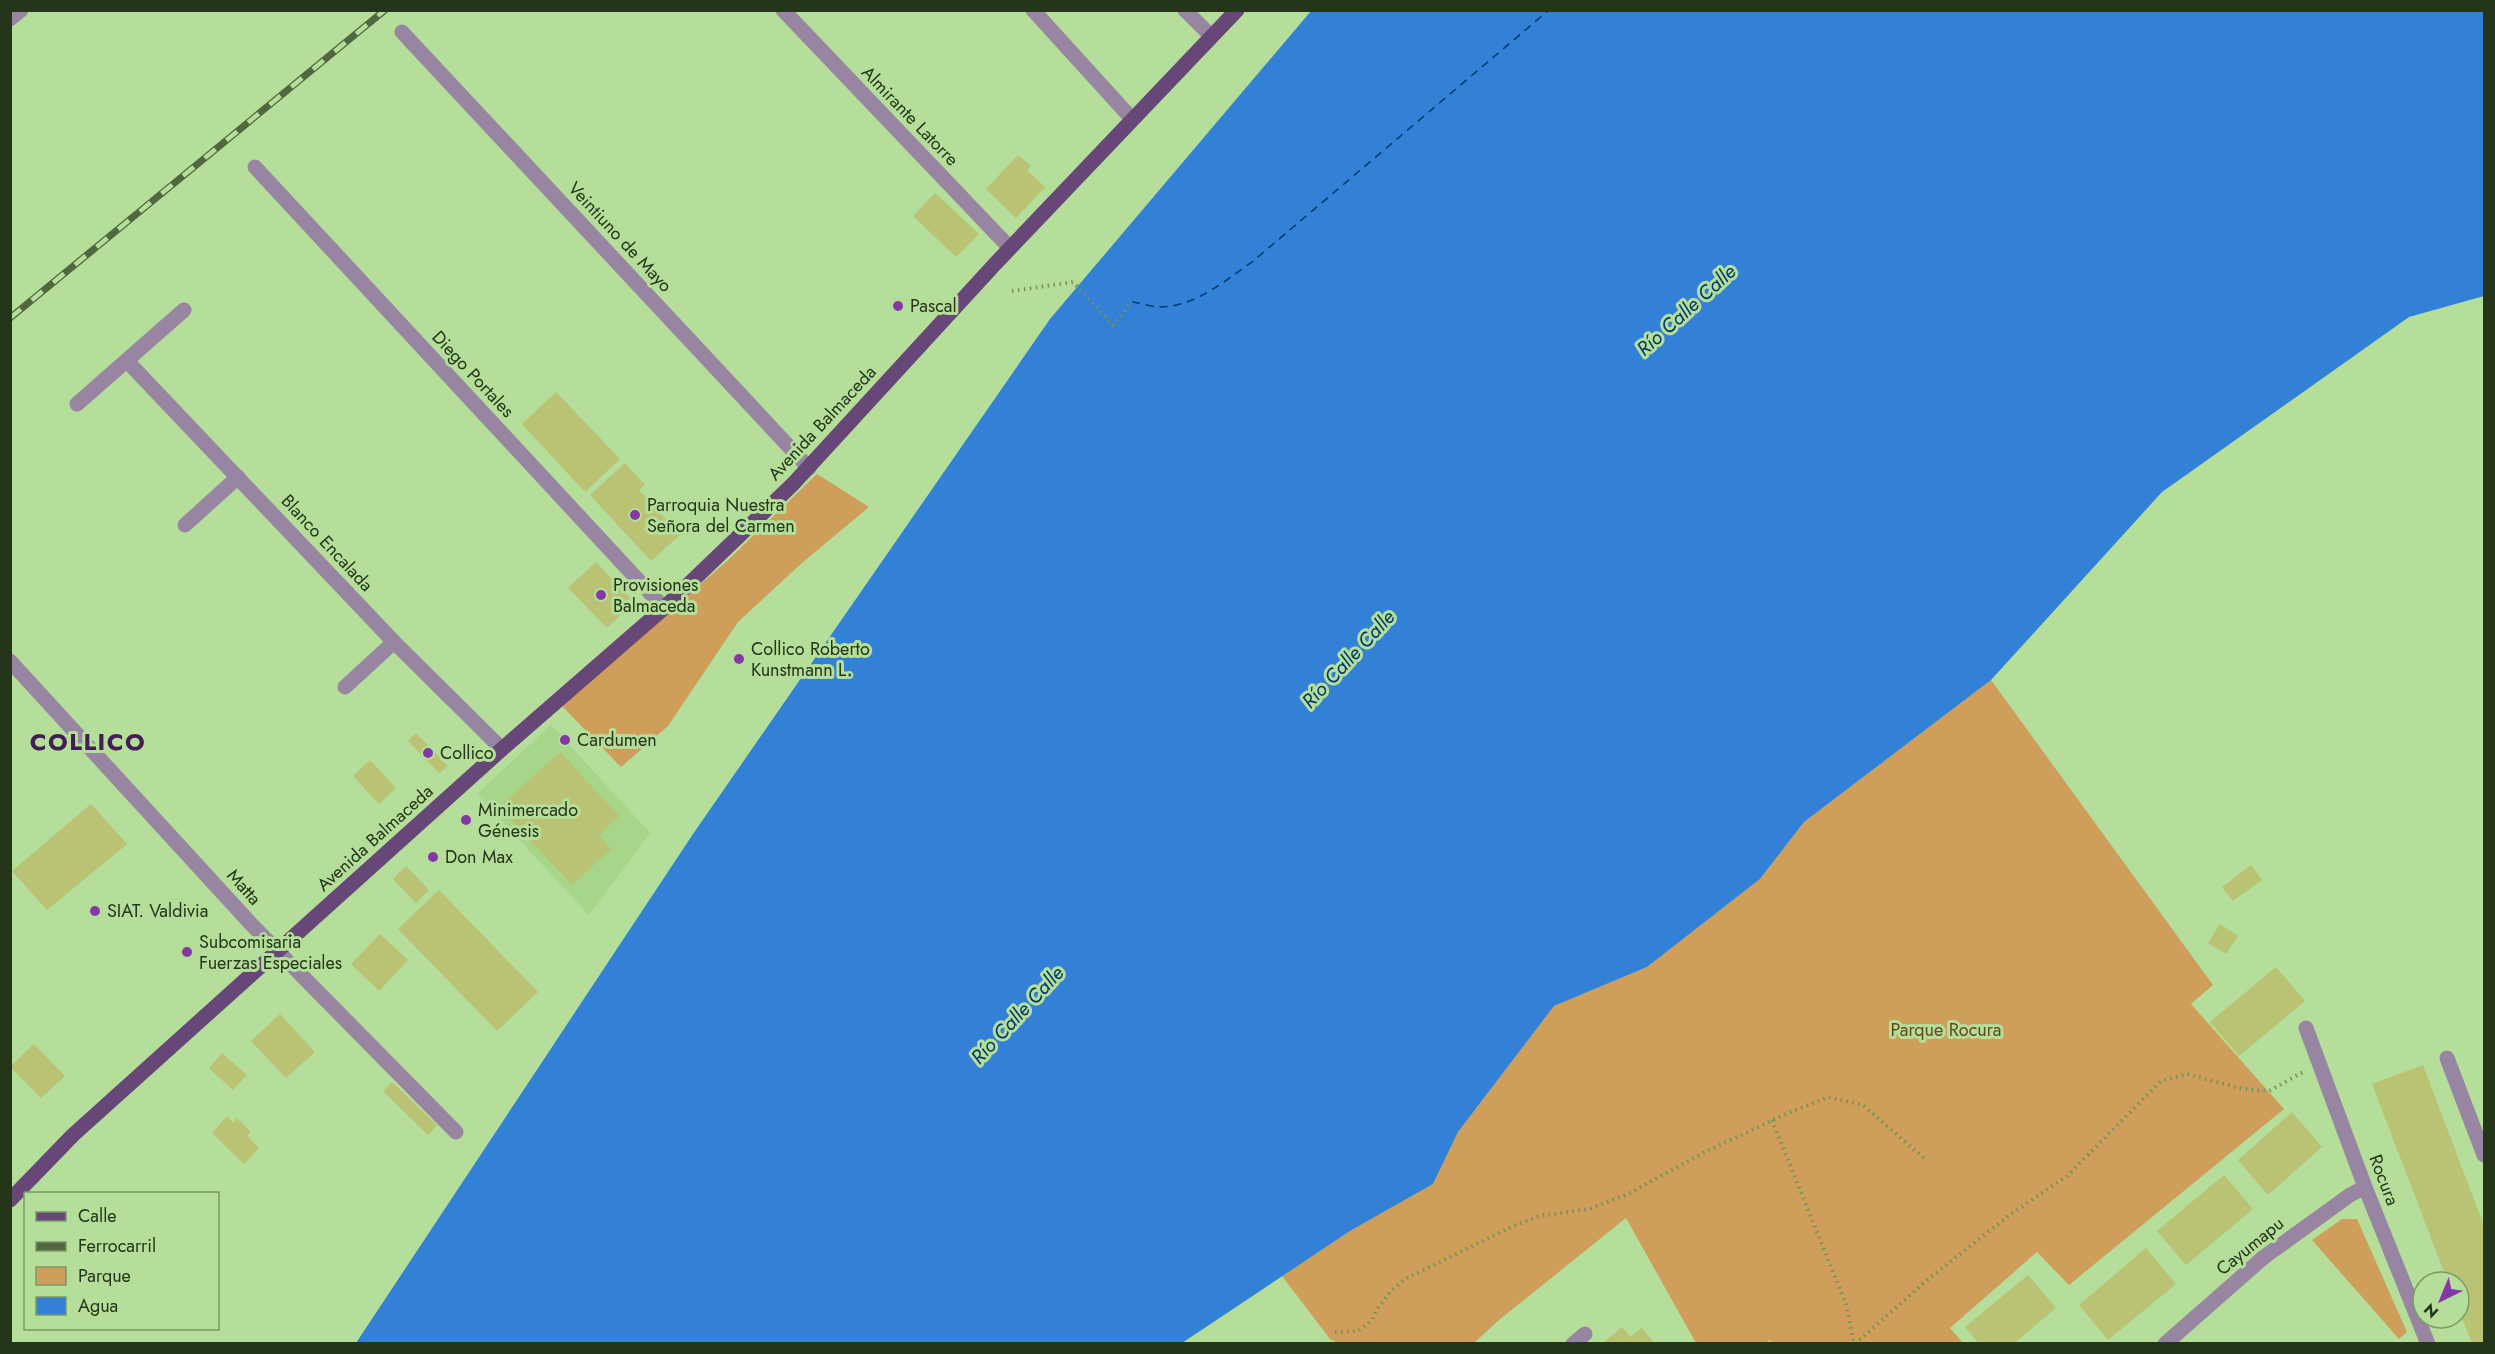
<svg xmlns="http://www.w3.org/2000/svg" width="2495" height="1354" font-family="Jost,sans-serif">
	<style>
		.built { fill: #a7d589 }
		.green { fill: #cf9e5a }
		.water { fill: #3381d6 }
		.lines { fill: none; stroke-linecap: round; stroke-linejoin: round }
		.ferry { stroke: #00376d; stroke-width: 1.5; stroke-dasharray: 8 6; stroke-linecap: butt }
		.building { fill: #bac274 }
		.path { stroke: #73915e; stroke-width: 4; stroke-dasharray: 1.5 4.5; stroke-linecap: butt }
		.minor { stroke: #9785a1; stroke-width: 15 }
		.major { stroke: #674778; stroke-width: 15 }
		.rail-casing { stroke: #50673f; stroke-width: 7 }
		.rail { stroke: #b4de99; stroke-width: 4.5; stroke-dasharray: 14; stroke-linecap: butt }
		.poi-dot { fill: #8537a8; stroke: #b4de99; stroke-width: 2 }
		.labels { text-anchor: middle; stroke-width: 6; stroke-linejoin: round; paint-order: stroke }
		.street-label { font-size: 18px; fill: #253519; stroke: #b4de99 }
		.poi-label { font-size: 18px; fill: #253519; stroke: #b4de99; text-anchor: start }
		.park-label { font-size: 18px; fill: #66471b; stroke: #b4de99 }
		.water-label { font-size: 20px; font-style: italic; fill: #00376d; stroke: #b4de99 }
		.district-label { font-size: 24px; font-weight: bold; letter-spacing: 1.5px; fill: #431e55; stroke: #b4de99 }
	</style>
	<rect width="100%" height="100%" fill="#b4de99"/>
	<polygon class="built" points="551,725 650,833 589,915 477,794"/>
	<g class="green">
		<polygon points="817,474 869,507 803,562 738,622 668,726 621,767 562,706 727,561"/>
		<polygon points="1991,680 2213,985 2191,1004 2284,1109 2069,1285 2037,1252 1950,1328 1963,1343 1773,1344 1770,1340 1765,1343 1696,1343 1626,1218 1499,1320 1474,1343 1337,1343 1330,1339 1282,1276 1350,1231 1433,1184 1458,1132 1554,1006 1647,967 1760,879 1804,822"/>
		<polygon points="2342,1219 2357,1219 2407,1332 2399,1339 2312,1240"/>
	</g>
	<polygon class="water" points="1311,11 2484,11 2484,296 2409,317 2162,492 1991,680 1804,822 1760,879 1647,967 1554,1006 1458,1132 1433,1184 1350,1231 1182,1343 356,1343 693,834 1050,319"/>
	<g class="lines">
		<path class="ferry" d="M1132,302C1141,303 1151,307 1160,307C1194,307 1225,281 1252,262L1549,10"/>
	</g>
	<g class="building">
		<polygon points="1018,155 1031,166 1027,170 1045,187 1016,218 986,189"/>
		<polygon points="935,193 979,234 956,257 913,216"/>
		<polygon points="556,392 620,459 585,492 522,424"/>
		<polygon points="625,463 645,485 639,490 680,535 651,561 590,495"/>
		<polygon points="596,562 634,602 607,628 568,588"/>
		<polygon points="416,733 448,766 439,773 408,741"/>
		<polygon points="560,752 619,816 599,835 611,849 572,885 499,807"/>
		<polygon points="370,760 396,788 379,804 353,776"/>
		<polygon points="91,804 127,844 47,910 12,871"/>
		<polygon points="2251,865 2262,880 2233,901 2222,887"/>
		<polygon points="406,866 429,890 416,903 393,879"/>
		<polygon points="439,890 538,992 497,1031 398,929"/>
		<polygon points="2220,924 2238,936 2226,954 2208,943"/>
		<polygon points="380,934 408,960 379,991 351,964"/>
		<polygon points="2276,967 2305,1001 2239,1056 2210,1022"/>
		<polygon points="280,1014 315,1052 286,1078 251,1041"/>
		<polygon points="34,1044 65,1076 41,1098 10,1067"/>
		<polygon points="222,1053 247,1075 233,1090 209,1068"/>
		<polygon points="2423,1065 2484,1226 2484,1344 2472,1344 2459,1310 2459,1282 2448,1282 2372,1084"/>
		<polygon points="392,1082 437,1125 428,1135 383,1091"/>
		<polygon points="2292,1112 2322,1147 2268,1195 2238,1160"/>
		<polygon points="227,1116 233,1123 237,1118 251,1132 247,1136 259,1148 244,1164 212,1133"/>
		<polygon points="2224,1175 2253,1209 2186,1265 2157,1231"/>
		<polygon points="2146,1248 2176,1284 2108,1340 2079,1305"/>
		<polygon points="2028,1275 2056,1308 2013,1344 1979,1344 1965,1327"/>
		<polygon points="1622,1327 1630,1337 1642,1328 1655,1344 1602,1344"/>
	</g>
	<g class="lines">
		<g class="path">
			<polyline points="1012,291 1073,282 1113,325 1132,302"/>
			<polyline points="1772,1120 1846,1304 1854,1344"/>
			<polyline points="1335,1332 1358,1331 1372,1320 1377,1309 1391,1291 1405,1279 1516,1225 1539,1216 1589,1209 1628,1194 1703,1153 1788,1113 1828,1097 1863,1105 1927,1161"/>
			<polyline points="1855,1344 1926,1281 2011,1214 2067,1176 2161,1081 2187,1074 2243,1089 2269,1091 2303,1072"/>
		</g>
		<g class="minor">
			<polyline points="783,10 1010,248"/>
			<polyline points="1033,10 1132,119"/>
			<polyline points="1185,10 1211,36"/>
			<polyline points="10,19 21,10"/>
			<polyline points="402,32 809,468"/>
			<polyline points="255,167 664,608"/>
			<polyline points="127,361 394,642 502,749"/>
			<polyline points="77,404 184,310"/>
			<polyline points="185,525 238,477"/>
			<polyline points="10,661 251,924 456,1132"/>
			<polyline points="345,687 394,642"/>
			<polyline points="2306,1028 2365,1187 2428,1344"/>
			<polyline points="2447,1058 2484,1155"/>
			<polyline points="1573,1344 1585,1334"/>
			<polyline points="2165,1344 2264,1257 2350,1195 2365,1187"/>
		</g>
		<polyline class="major" points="10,1200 73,1135 502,749 664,608 793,484 995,264 1237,10"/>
		<g class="rail-casing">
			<polyline id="rail" points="10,318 385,10"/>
		</g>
		<use href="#rail" class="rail"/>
	</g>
	<g class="poi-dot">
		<circle cx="898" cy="306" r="6"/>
		<circle cx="635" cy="515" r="6"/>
		<circle cx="601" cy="595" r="6"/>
		<circle cx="739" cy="659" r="6"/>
		<circle cx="565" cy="740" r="6"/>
		<circle cx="428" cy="753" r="6"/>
		<circle cx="466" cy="820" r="6"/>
		<circle cx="433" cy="857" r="6"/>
		<circle cx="95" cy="911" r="6"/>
		<circle cx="187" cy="952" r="6"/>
	</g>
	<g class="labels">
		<g class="street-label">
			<text transform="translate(910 116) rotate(46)" y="6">Almirante Latorre</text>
			<text transform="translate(620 237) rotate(47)" y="6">Veintiuno de Mayo</text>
			<text transform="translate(473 374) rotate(47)" y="6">Diego Portales</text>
			<text transform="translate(822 423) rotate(-47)" y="6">Avenida Balmaceda</text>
			<text transform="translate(327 543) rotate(47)" y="6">Blanco Encalada</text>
			<text transform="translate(375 838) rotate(-42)" y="6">Avenida Balmaceda</text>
			<text transform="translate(244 887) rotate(48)" y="6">Matta</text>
			<text transform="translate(2384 1180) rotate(69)" y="6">Rocura</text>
			<text transform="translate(2250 1246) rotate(-39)" y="6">Cayumapu</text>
		</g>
		<g class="poi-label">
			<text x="910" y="312">Pascal</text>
			<text x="647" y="511">Parroquia Nuestra<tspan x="647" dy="21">Señora del Carmen</tspan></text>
			<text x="613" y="591">Provisiones<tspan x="613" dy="21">Balmaceda</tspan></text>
			<text x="751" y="655">Collico Roberto<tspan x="751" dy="21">Kunstmann L.</tspan></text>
			<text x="577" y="746">Cardumen</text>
			<text x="440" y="759">Collico</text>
			<text x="478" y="816">Minimercado<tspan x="478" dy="21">Génesis</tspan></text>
			<text x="445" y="863">Don Max</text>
			<text x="107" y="917">SIAT. Valdivia</text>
			<text x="199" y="948">Subcomisaria<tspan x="199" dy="21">Fuerzas Especiales</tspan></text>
		</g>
		<g class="park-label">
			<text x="1946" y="1036">Parque Rocura</text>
		</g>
		<g class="water-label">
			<text transform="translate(1686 310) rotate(-42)" y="7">Río Calle Calle</text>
			<text transform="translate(1348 659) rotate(-47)" y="7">Río Calle Calle</text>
			<text transform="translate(1017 1015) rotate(-47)" y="7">Río Calle Calle</text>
		</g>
		<g class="district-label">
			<text x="88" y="750">COLLICO</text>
		</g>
	</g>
	<rect width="2495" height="1354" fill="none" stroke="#253519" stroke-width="24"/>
	<rect x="24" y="1192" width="195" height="138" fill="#b4de99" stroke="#7b9a66" stroke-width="1.5"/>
	<rect x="36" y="1212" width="30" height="9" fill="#674778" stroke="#7b9a66" stroke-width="1.5"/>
	<text x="78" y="1222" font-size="18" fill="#253519">Calle</text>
	<rect x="36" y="1242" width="30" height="9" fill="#50673f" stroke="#7b9a66" stroke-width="1.5"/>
	<text x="78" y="1252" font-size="18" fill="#253519">Ferrocarril</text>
	<rect x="36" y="1267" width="30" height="18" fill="#cf9e5a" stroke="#7b9a66" stroke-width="1.5"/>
	<text x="78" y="1282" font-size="18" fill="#253519">Parque</text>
	<rect x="36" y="1297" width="30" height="18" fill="#3381d6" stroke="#7b9a66" stroke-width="1.5"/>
	<text x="78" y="1312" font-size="18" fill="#253519">Agua</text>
	<g transform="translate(2441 1300) rotate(223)"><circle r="28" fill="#b4de99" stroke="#7b9a66" stroke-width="1.5"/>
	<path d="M0-4.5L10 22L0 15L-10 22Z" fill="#8537a8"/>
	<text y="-9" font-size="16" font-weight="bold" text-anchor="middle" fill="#253519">N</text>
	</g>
</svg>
